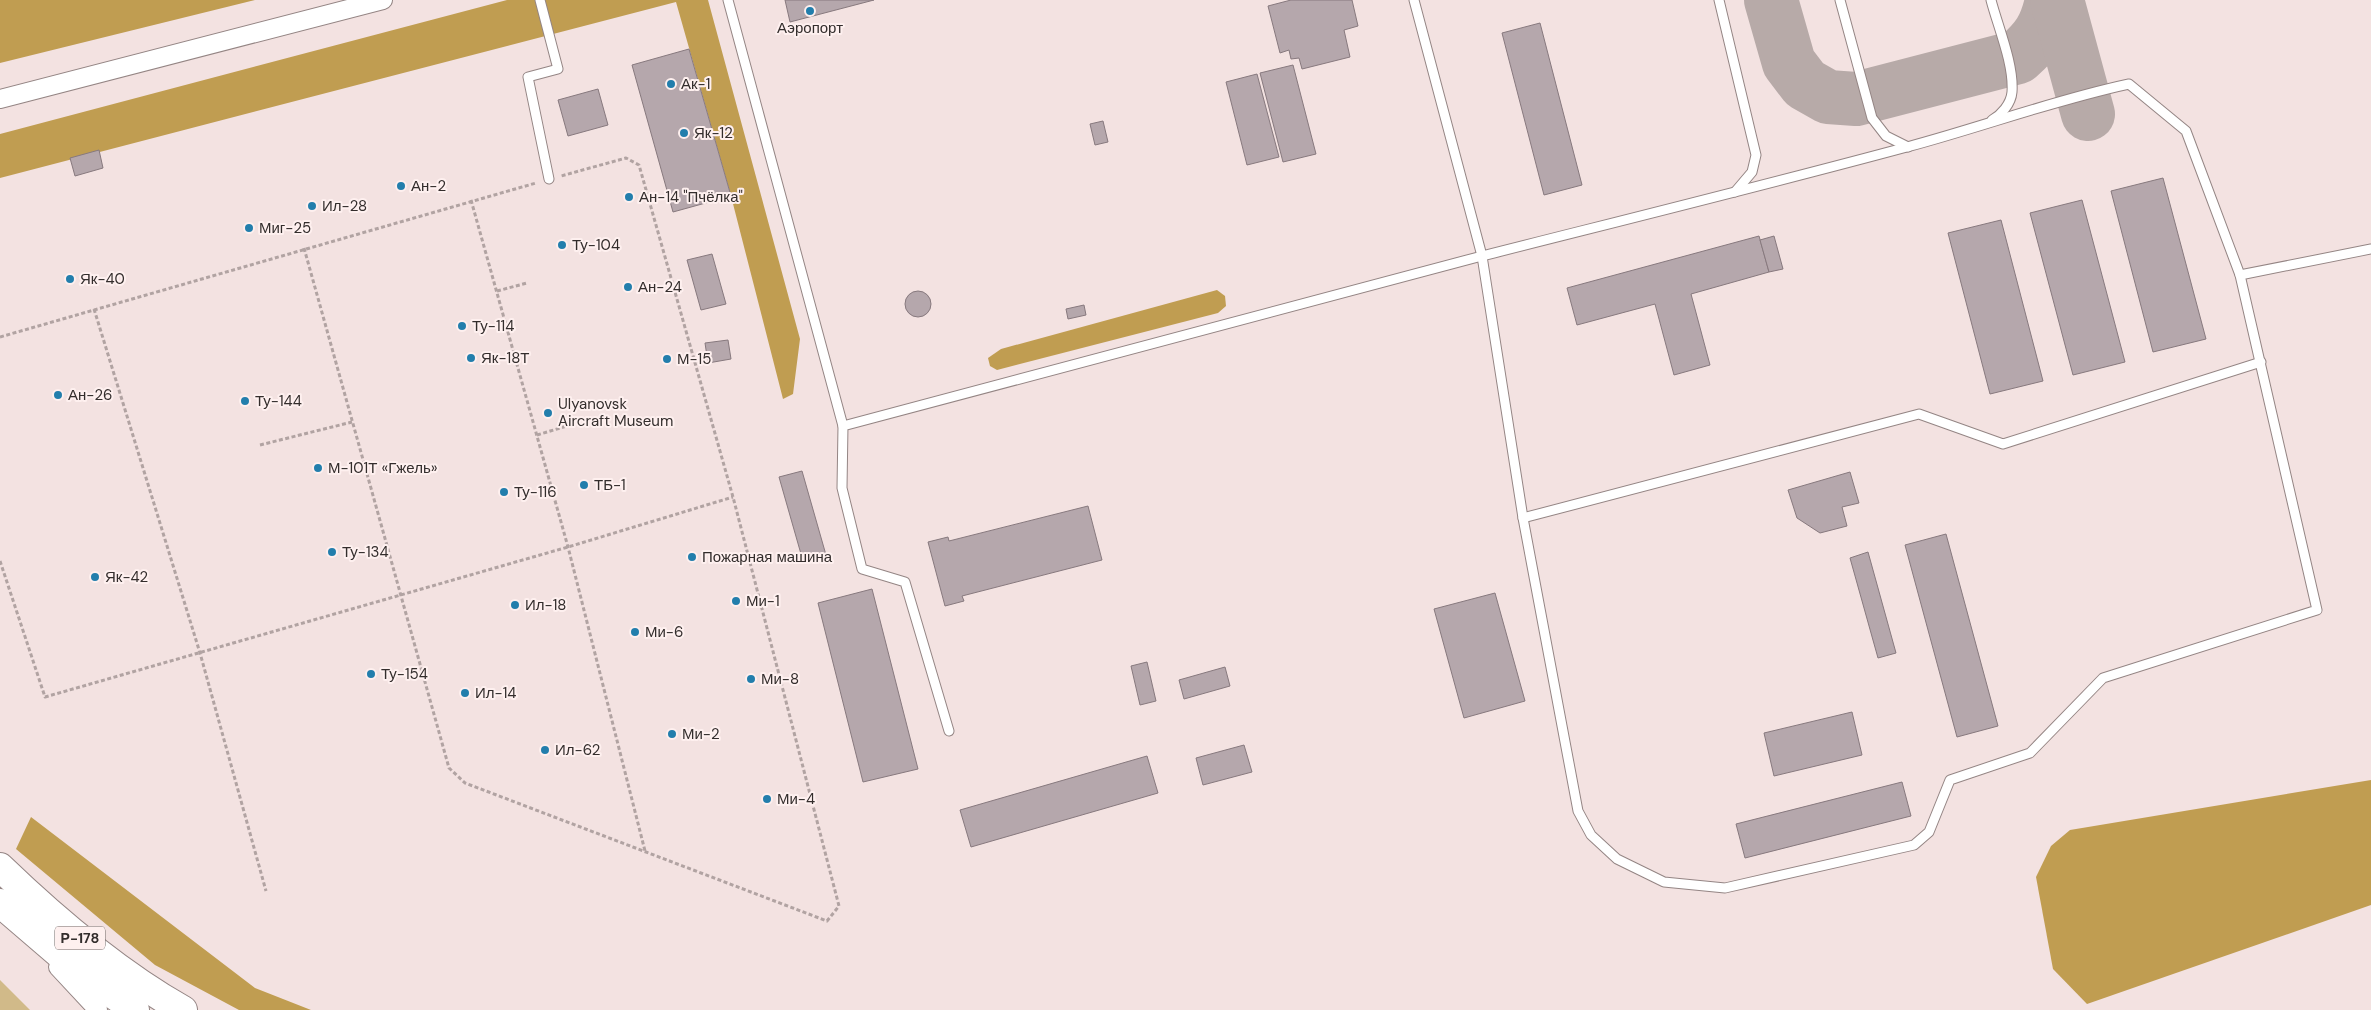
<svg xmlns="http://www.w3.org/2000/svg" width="2371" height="1010" font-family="'DM Sans',sans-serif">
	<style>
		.green { fill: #d1ba89 }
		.forest { fill: #c09d51 }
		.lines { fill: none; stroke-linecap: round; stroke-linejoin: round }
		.taxiway { stroke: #b7aaa8; stroke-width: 54 }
		.building { fill: #b5a7ac; stroke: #87797e }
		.lane-casing { stroke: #948584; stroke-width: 11 }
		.street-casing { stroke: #948584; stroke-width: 20 }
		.highway-casing { stroke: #948584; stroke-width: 30 }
		.path { stroke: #b1a3a2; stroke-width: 3; stroke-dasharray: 4 2.5; stroke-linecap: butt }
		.lane { stroke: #fff; stroke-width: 9 }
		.street { stroke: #fff; stroke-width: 18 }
		.highway { stroke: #fff; stroke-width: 28 }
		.poi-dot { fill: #227eac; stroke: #fef0ef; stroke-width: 2 }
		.labels { text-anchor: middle; stroke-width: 4; stroke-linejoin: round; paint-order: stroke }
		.shield { fill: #fef0ef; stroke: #706866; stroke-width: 1 }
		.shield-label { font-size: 14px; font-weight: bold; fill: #332d2c }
		.poi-label { font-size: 15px; fill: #332d2c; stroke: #fef0ef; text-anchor: start }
	</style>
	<rect width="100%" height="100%" fill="#f3e2e1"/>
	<polygon class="green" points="0,980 30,1010 0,1010"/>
	<g class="forest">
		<polygon points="0,0 255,0 0,63"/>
		<polygon points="507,0 708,0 800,339 793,394 783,399 731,196 676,2 0,178 0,134"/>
		<polygon points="1217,290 1225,296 1226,306 1218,313 997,370 990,366 988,358 1001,349"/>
		<polygon points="2371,780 2371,905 2087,1004 2053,969 2036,877 2051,846 2070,830"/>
		<polygon points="31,817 255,988 311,1010 239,1010 155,965 16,849"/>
	</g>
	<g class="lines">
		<g class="taxiway">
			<path d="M1771,0L1789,63L1805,84L1828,97L1856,99L2018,57C2038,39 2046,28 2052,0"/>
			<polyline points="2057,0 2088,114"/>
		</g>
	</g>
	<g class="building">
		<polygon points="785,0 874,0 790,22"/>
		<polygon points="1291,0 1352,0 1358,26 1344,30 1350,57 1302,69 1299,58 1291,59 1289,50 1280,53 1268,6"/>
		<polygon points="1540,23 1582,185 1544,195 1502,33"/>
		<polygon points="689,49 731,196 673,212 632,65"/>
		<polygon points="1293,65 1316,154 1283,162 1260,73"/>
		<polygon points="1257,74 1279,157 1247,165 1226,82"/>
		<polygon points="598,89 608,125 568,136 558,100"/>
		<polygon points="1103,121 1108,142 1095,145 1090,124"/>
		<polygon points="99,150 103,168 75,176 70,158"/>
		<polygon points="2163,178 2206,339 2153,352 2111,191"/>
		<polygon points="2082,200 2125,362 2073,375 2030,213"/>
		<polygon points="2001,220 2043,381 1990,394 1948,233"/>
		<polygon points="1759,236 1769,272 1691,294 1710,365 1674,375 1655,304 1577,325 1567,288"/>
		<polygon points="1774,236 1783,269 1769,272 1760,240"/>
		<polygon points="712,254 726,304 701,310 687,260"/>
		<circle cx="918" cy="304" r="13"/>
		<polygon points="1084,305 1086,315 1068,319 1066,309"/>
		<polygon points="728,340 731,359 708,363 705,343"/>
		<polygon points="802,471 826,555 803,561 779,477"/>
		<polygon points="1850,472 1859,503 1842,507 1847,526 1820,533 1797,518 1788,490"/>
		<polygon points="1088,506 1102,560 962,596 964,601 945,606 928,542 948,537 949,541"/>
		<polygon points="1946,534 1998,726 1957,737 1905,545"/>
		<polygon points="1868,552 1896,653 1878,658 1850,558"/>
		<polygon points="872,589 918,769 863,782 818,603"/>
		<polygon points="1495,593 1525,701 1464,718 1434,609"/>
		<polygon points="1147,662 1156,701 1140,705 1131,666"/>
		<polygon points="1225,667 1230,686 1184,699 1179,680"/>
		<polygon points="1852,712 1862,755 1774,776 1764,733"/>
		<polygon points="1244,745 1252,772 1203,785 1196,758"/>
		<polygon points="1147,756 1158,793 971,847 960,810"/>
		<polygon points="1902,782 1911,816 1745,858 1736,824"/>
	</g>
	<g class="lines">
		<g class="lane-casing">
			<g id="lane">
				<polyline points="540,0 558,69 528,77 549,179"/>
				<polyline points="728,0 843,426"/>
				<polyline points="1719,0 1756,155 1752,172 1735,192"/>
				<polyline points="1840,0 1872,118 1886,136 1908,147"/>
				<path d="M1991,0C1998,27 2014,64 2012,92C2011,104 2001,115 1992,120"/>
				<path d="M2129,84L2186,131L2240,275L2317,610L2103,678L2030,753L1950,780L1929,832L1914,845L1725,888L1664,882L1617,859L1591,835L1578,811L1523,518L1482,256C1624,220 1766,185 1907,147C1982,127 2054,100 2129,84Z"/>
				<polyline points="2240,275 2371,249"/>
				<polyline points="1523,518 1919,414 2003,444 2261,362"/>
				<polyline points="949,731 905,582 862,569 842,488 843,426 1482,256 1414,0"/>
			</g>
		</g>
		<g class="street-casing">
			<g id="street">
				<polyline points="0,99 383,0"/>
				<polyline points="58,967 98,1010"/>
			</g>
		</g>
		<g class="highway-casing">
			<g id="highway">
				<path d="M0,867C55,920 116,972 183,1010"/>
				<polyline points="0,903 77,969 135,1010"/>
			</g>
		</g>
		<g class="path">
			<polyline points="471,200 568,547 645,851"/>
			<polyline points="304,248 449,768 465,783 827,921 839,906 733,497 639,165 626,158 561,176"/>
			<polyline points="497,291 527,283"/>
			<polyline points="94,309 200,653 266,891"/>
			<polyline points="0,337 536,183"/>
			<polyline points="537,435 567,426"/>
			<polyline points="260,445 352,422"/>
			<polyline points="0,561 45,697 568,547 733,497"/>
		</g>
		<use href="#lane" class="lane"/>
		<use href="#street" class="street"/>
		<use href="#highway" class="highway"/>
	</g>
	<g class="poi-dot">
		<circle cx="810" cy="11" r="5"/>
		<circle cx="671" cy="84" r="5"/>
		<circle cx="684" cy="133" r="5"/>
		<circle cx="401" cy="186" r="5"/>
		<circle cx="629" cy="197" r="5"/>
		<circle cx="312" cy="206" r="5"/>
		<circle cx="249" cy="228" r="5"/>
		<circle cx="562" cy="245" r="5"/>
		<circle cx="70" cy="279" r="5"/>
		<circle cx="628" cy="287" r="5"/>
		<circle cx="462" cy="326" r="5"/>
		<circle cx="471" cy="358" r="5"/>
		<circle cx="667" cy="359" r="5"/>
		<circle cx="58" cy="395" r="5"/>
		<circle cx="245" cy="401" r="5"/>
		<circle cx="548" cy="413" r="5"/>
		<circle cx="318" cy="468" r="5"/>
		<circle cx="584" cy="485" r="5"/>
		<circle cx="504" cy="492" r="5"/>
		<circle cx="332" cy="552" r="5"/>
		<circle cx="692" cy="557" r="5"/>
		<circle cx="95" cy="577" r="5"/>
		<circle cx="736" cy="601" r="5"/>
		<circle cx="515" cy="605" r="5"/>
		<circle cx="635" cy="632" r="5"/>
		<circle cx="371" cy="674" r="5"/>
		<circle cx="751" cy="679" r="5"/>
		<circle cx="465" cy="693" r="5"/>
		<circle cx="672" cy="734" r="5"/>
		<circle cx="545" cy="750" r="5"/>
		<circle cx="767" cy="799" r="5"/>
	</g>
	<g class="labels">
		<rect class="shield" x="55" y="926.5" width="50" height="23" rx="4"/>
		<g class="shield-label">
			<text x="80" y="943">Р-178</text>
		</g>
		<g class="poi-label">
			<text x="810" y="33" text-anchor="middle">Аэропорт</text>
			<text x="681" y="89">Ак-1</text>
			<text x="694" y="138">Як-12</text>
			<text x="411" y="191">Ан-2</text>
			<text x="639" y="202">Ан-14 "Пчёлка"</text>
			<text x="322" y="211">Ил-28</text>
			<text x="259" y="233">Миг-25</text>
			<text x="572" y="250">Ту-104</text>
			<text x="80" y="284">Як-40</text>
			<text x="638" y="292">Ан-24</text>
			<text x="472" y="331">Ту-114</text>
			<text x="481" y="363">Як-18Т</text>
			<text x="677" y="364">М-15</text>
			<text x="68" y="400">Ан-26</text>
			<text x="255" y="406">Ту-144</text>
			<text x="558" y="409">Ulyanovsk<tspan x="558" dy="17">Aircraft Museum</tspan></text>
			<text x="328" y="473">М-101Т «Гжель»</text>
			<text x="594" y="490">ТБ-1</text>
			<text x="514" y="497">Ту-116</text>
			<text x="342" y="557">Ту-134</text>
			<text x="702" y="562">Пожарная машина</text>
			<text x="105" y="582">Як-42</text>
			<text x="746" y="606">Ми-1</text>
			<text x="525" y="610">Ил-18</text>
			<text x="645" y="637">Ми-6</text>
			<text x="381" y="679">Ту-154</text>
			<text x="761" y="684">Ми-8</text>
			<text x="475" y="698">Ил-14</text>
			<text x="682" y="739">Ми-2</text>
			<text x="555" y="755">Ил-62</text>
			<text x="777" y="804">Ми-4</text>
		</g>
	</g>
</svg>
